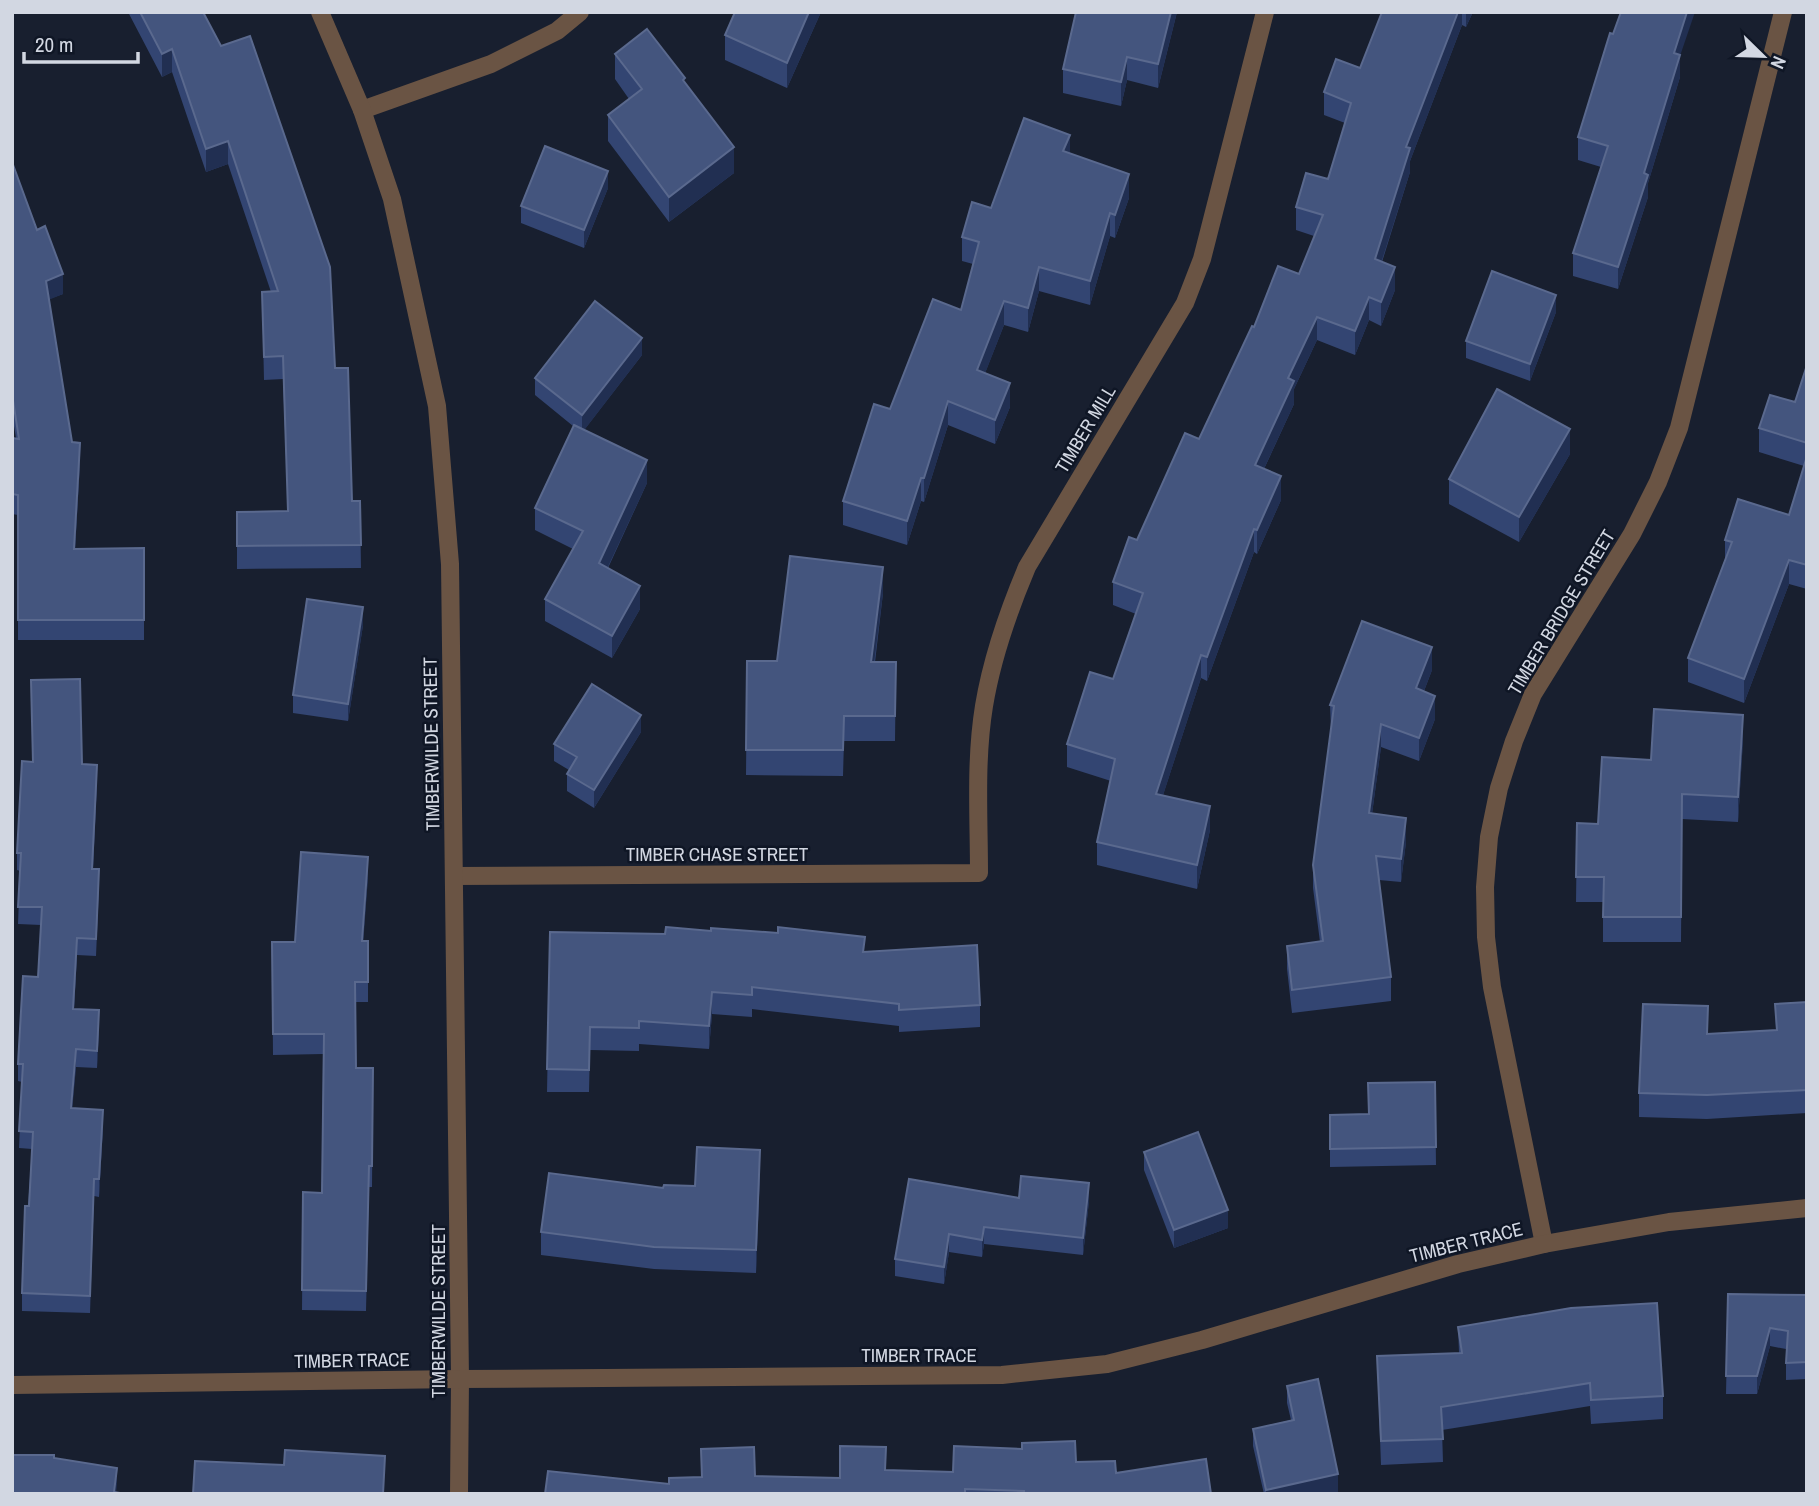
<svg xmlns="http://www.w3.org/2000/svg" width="1819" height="1506" font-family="'Archivo Narrow',sans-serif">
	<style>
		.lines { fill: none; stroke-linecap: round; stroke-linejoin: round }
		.minor { stroke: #6a5444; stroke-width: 18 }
		.tertiary { stroke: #6a5444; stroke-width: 18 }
		.wall { fill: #334572 }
		.shaded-wall { fill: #212f52 }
		.building { fill: #44557e; stroke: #5a698e; stroke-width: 2 }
		.labels { text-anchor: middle; stroke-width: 5; stroke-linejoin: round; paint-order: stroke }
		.street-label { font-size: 19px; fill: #d2d7e2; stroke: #0f1625 }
	</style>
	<rect width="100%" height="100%" fill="#181f2f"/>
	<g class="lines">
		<g class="minor">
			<polyline points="362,110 491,64 557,31 580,12"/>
			<path d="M454,876L979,873C979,818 975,761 984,706C992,657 1008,612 1027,567L1185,303L1202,259L1265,12"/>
			<polyline points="1544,1244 1492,987 1486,937 1485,887 1489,837 1499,788 1514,741 1533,694 1632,534 1658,482 1679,428 1783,12"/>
			<polyline points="459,1494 460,1379"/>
		</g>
		<g class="tertiary">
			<polyline points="320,12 362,110 392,199 437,406 450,564 460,1379"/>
			<polyline points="12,1385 460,1379 1002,1375 1107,1364 1202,1340 1458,1264 1544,1244 1669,1222 1807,1208"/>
		</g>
	</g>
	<g class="wall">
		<polygon points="128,12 203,12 335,368 352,501 360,501 361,568 237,569 237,512 288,511 283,379 264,380 262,292 271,292 228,164 206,172 172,72 162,77"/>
		<polygon points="821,12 787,88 725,60 725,35"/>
		<polygon points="1076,12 1177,12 1158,88 1127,80 1121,106 1063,93 1063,69"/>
		<polygon points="1382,12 1473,12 1466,27 1462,25 1410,161 1410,172 1382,262 1395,290 1381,326 1369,320 1355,355 1317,340 1294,389 1294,404 1264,469 1281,500 1257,554 1254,552 1207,681 1201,678 1163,795 1210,830 1197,889 1097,865 1097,842 1111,781 1067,767 1067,744 1113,679 1136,614 1113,605 1113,582 1137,540 1199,439 1254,327 1299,274 1314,236 1296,230 1296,207 1328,179 1345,123 1324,115 1324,92 1360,68"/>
		<polygon points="1613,34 1680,56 1680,77 1648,183 1648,197 1618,289 1573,276 1573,253 1601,167 1578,160 1578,137"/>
		<polygon points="615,54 685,83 734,173 669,222 608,141 608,115 629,99 615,79"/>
		<polygon points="1070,153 1129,198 1115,238 1110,236 1090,305 1039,291 1028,332 1004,325 985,373 1010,407 995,444 948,425 924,502 921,501 907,545 843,525 843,501 890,409 961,310 973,264 962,261 962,237 991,208"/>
		<polygon points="12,162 37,230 63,294 49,299 72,442 80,463 75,549 144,548 144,640 18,640 18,515 12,514 12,438 16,438 12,414"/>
		<polygon points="608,188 584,248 521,223 521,206"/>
		<polygon points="1556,312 1530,381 1466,358 1466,341"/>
		<polygon points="642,355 584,430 647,483 608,568 640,609 612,658 545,621 545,599 573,549 535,530 535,508 573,426 535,395 535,378"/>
		<polygon points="1807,365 1807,589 1789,584 1744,703 1688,682 1688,658 1725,561 1725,540 1789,515 1804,466 1759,452 1759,428 1795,402"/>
		<polygon points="1570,454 1519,542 1449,504 1449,479"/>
		<polygon points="883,593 875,662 896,662 895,741 844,741 843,776 746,775 747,661 777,661"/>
		<polygon points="363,625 348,721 293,713 293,695"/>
		<polygon points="1432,670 1424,691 1435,719 1419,761 1381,747 1372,814 1406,842 1401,882 1379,880 1391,977 1391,1001 1292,1013 1287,969 1287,946 1320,942 1313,888 1313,865 1331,729 1330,705"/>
		<polygon points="641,732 594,808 567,791 567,774 569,770 554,761 554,744"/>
		<polygon points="1743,740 1738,822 1682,819 1681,942 1603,942 1603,902 1576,902 1577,823 1598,824 1651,760"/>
		<polygon points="82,764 97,782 93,869 99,887 96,956 77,955 74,1009 99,1028 97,1068 76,1067 72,1108 103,1127 99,1197 94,1196 90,1313 22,1311 22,1293 32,1149 19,1148 22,1082 18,1081 18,1064 38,977 41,925 18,924 20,871 17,870 17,853"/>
		<polygon points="368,877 363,941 368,941 368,1002 355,1002 356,1068 373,1068 372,1187 369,1187 366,1311 302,1310 303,1192 322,1193 323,1054 273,1055 272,942 295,942"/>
		<polygon points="550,932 865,952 980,1005 980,1027 899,1032 899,1026 752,1009 752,1017 712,1014 709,1049 639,1044 639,1051 590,1050 589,1092 547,1092"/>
		<polygon points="1807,1002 1807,1113 1707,1119 1639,1117 1639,1093 1708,1034 1776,1030 1775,1004"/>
		<polygon points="1435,1082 1436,1165 1330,1167 1330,1115 1369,1114"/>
		<polygon points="1144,1152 1228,1228 1174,1248 1144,1170"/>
		<polygon points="760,1172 756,1273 654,1269 541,1255 541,1232 663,1188 695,1186"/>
		<polygon points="1019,1198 1089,1201 1083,1255 984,1244 982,1257 949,1252 944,1284 895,1276 895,1259"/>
		<polygon points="1728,1294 1807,1295 1807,1379 1786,1380 1786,1349 1770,1346 1757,1394 1726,1394"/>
		<polygon points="1458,1327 1663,1396 1663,1419 1591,1424 1590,1406 1442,1430 1443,1462 1381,1465 1377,1356 1459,1353"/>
		<polygon points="1287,1386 1338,1492 1329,1494 1264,1494 1253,1446 1253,1429 1291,1420 1287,1403"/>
		<polygon points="701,1449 755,1476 840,1478 886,1470 953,1472 1076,1462 1116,1473 1211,1494 545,1494 669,1484 701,1477"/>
	</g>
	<g class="shaded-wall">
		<polygon points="809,12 821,12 787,88 787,63"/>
		<polygon points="1171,12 1177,12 1158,88 1158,64"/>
		<polygon points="1458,12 1462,12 1462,25 1410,161 1410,172 1375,282 1375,259 1406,147"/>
		<polygon points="1466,12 1473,12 1466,27"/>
		<polygon points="1687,12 1695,12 1680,56 1680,77 1648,183 1648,197 1618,289 1618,267 1644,173 1674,53"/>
		<polygon points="172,49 172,72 162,77 162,54"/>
		<polygon points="1127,57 1127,80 1121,106 1121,82"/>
		<polygon points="1070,135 1070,159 1063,151"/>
		<polygon points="228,141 228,164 206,172 206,149"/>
		<polygon points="734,147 734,173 669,222 669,197"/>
		<polygon points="608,171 608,188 584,248 584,230"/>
		<polygon points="1129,174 1129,198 1115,238 1115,215"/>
		<polygon points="1110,213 1110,236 1090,305 1090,281"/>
		<polygon points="1039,267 1039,291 1028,332 1028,308"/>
		<polygon points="1395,267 1395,290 1381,326 1381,302"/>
		<polygon points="63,274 63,294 46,301 46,281"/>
		<polygon points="1556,295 1556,312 1530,381 1530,364"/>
		<polygon points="1369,297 1369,320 1355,355 1355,331"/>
		<polygon points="1004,301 1004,325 977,394 977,370"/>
		<polygon points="1317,317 1317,340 1294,389 1294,404 1255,488 1255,465 1288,378"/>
		<polygon points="642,338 642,355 582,433 582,415"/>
		<polygon points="1010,383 1010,407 995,444 995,420"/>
		<polygon points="948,401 948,425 924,502 924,478"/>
		<polygon points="1570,429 1570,454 1519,542 1519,517"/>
		<polygon points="80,443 80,463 74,569 74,549"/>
		<polygon points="647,460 647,483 599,586 599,563"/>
		<polygon points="1281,476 1281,500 1257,554 1257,530"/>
		<polygon points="921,478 921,501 907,545 907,521"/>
		<polygon points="1254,529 1254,552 1207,681 1207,657"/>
		<polygon points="1789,560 1789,584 1744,703 1744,679"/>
		<polygon points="883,567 883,593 871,687 871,662"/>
		<polygon points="640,586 640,609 612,658 612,636"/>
		<polygon points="363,607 363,625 348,721 348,704"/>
		<polygon points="1432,647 1432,670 1416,712 1416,688"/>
		<polygon points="1201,655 1201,678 1156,817 1156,794"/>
		<polygon points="1435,696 1435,719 1419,761 1419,738"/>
		<polygon points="641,715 641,732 594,808 594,790"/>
		<polygon points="1743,715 1743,740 1738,822 1738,797"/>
		<polygon points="1381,724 1381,747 1369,836 1369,813"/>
		<polygon points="97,765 97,782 92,887 92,869"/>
		<polygon points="1210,806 1210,830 1197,889 1197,865"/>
		<polygon points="1406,818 1406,842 1401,882 1401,859"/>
		<polygon points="368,857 368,877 362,961 362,941"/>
		<polygon points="77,938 77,955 73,1026 73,1009"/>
		<polygon points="712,992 712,1014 709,1049 709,1026"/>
		<polygon points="99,1010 99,1028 97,1068 97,1051"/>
		<polygon points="76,1049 76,1067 71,1125 71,1108"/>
		<polygon points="103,1110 103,1127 99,1197 99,1179"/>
		<polygon points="760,1150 760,1172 756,1273 756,1250"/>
		<polygon points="1089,1183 1089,1201 1083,1255 1083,1238"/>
		<polygon points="1228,1210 1228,1228 1174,1248 1174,1230"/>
		<polygon points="984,1227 984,1244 982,1257 982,1240"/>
		<polygon points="949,1234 949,1252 944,1284 944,1267"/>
		<polygon points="1770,1328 1770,1346 1757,1394 1757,1376"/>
		<polygon points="117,1468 117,1485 116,1494 114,1494"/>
		<polygon points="1338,1474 1338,1492 1329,1494 1266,1494 1266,1490"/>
	</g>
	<g class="building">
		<polygon points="140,12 203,12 221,46 250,36 330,267 335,368 348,368 352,501 360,501 361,545 237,546 237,512 288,511 283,356 264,357 262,292 278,291 228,141 206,149 172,49 162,54"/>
		<polygon points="735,12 809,12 787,63 725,35"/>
		<polygon points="1076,12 1171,12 1158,64 1127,57 1121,82 1063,69"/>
		<polygon points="1382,12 1458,12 1406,147 1410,148 1375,259 1395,267 1381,302 1369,297 1355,331 1317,317 1288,378 1294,381 1255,465 1281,476 1257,530 1254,529 1207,657 1201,655 1156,794 1210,806 1197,865 1097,842 1115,759 1067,744 1090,672 1113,679 1143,593 1113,582 1129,537 1137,540 1185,433 1199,439 1252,326 1254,327 1278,266 1299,274 1323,215 1296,207 1306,173 1328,179 1351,103 1324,92 1336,59 1360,68"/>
		<polygon points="1621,12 1687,12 1674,53 1680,55 1644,173 1648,175 1618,267 1573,253 1608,146 1578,137 1610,33 1613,34"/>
		<polygon points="647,29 685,78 683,80 734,147 669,197 608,115 642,89 615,54"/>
		<polygon points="1024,118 1070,135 1063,151 1129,174 1115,215 1110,213 1090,281 1039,267 1028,308 1004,301 977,370 1010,383 995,420 948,401 924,478 921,478 907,521 843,501 874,404 890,409 933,299 961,310 979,242 962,237 972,202 991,208"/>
		<polygon points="545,146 608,171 584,230 521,206"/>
		<polygon points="12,162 37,230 45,226 63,274 46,281 72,442 80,443 74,549 144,548 144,620 18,620 18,495 12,494 12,438 19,439 12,394"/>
		<polygon points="1492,271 1556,295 1530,364 1466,341"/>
		<polygon points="595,301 642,338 582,415 535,378"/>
		<polygon points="1807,365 1807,443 1759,428 1770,395 1795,402"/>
		<polygon points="1497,389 1570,429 1519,517 1449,479"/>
		<polygon points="574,425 647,460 599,563 640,586 612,636 545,599 583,531 535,508"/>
		<polygon points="1807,456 1807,565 1789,560 1744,679 1688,658 1732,542 1725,540 1738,499 1789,515"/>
		<polygon points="790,556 883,567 871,662 896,662 895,716 844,716 843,750 746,750 747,661 777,661"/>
		<polygon points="307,599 363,607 348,704 293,695"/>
		<polygon points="1362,621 1432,647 1416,688 1435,696 1419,738 1381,724 1369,813 1406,818 1401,859 1376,856 1391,977 1292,990 1287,946 1323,941 1313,865 1334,706 1330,705"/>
		<polygon points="80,679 82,764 97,765 92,869 99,869 96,939 77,938 73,1009 99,1010 97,1051 76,1049 71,1108 103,1110 99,1179 94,1179 90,1296 22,1293 25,1206 29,1206 33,1132 19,1131 23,1064 18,1064 23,976 38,977 42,907 18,907 21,853 17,853 22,761 33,762 31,680"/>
		<polygon points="592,684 641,715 594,790 567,774 577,757 554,744"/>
		<polygon points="1654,709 1743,715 1738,797 1682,794 1681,917 1603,917 1604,877 1576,877 1577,823 1598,824 1602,757 1651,760"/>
		<polygon points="301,852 368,857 362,941 368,941 368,982 355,982 356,1068 373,1068 372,1166 369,1166 366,1291 302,1290 303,1192 322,1193 324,1034 273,1034 272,942 295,942"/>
		<polygon points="666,927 711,931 711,928 778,933 778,927 865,937 863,952 977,945 980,1005 899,1010 899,1004 752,987 752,995 712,992 709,1026 639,1021 639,1028 590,1027 589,1070 547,1069 550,932 665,934"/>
		<polygon points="1807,1002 1807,1090 1707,1095 1639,1093 1643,1004 1708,1006 1707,1034 1777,1030 1775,1004"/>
		<polygon points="1435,1082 1436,1147 1330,1149 1330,1115 1369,1114 1368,1083"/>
		<polygon points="1198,1132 1228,1210 1174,1230 1144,1152"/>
		<polygon points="697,1147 760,1150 756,1250 654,1247 541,1232 549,1173 663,1188 664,1185 695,1186"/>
		<polygon points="1021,1176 1089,1183 1083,1238 984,1227 982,1240 949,1234 944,1267 895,1259 909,1179 1019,1198"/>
		<polygon points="1728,1294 1807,1295 1807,1362 1786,1363 1788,1331 1770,1328 1757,1376 1726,1376"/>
		<polygon points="1657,1303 1663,1396 1591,1400 1590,1383 1441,1407 1443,1439 1381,1441 1377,1356 1462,1353 1458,1327 1571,1308"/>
		<polygon points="1318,1379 1338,1474 1266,1490 1253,1429 1294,1420 1287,1386"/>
		<polygon points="1075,1441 1076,1462 1115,1461 1116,1473 1206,1459 1211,1494 1024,1494 1024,1491 965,1489 965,1494 545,1494 548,1471 669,1484 669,1478 702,1477 701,1449 754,1447 755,1476 840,1478 840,1446 886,1447 885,1470 953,1472 954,1446 1022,1449 1022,1443"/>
		<polygon points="285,1450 385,1456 383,1494 193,1494 195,1461 284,1465"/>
		<polygon points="12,1455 54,1455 54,1458 117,1468 114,1492 126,1494 12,1494"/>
	</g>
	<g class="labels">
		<g class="street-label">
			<text transform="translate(1085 429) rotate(-59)" y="7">TIMBER MILL</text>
			<text transform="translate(1561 612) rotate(-59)" y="7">TIMBER BRIDGE STREET</text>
			<text transform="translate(431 744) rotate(-91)" y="7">TIMBERWILDE STREET</text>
			<text x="717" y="861">TIMBER CHASE STREET</text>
			<text transform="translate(1466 1242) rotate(-14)" y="7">TIMBER TRACE</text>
			<text transform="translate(438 1311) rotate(-90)" y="7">TIMBERWILDE STREET</text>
			<text x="919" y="1362">TIMBER TRACE</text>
			<text transform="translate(352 1360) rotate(-1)" y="7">TIMBER TRACE</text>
		</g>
	</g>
	<rect width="1819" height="1506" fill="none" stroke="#d2d7e2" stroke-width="28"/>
	<g transform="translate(1763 56) rotate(113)" stroke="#0f1625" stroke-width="5" paint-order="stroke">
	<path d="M0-5L12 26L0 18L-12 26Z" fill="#d2d7e2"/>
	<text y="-10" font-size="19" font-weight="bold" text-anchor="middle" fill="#d2d7e2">N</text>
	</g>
	<path d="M24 52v10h114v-10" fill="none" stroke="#d2d7e2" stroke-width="3.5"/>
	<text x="35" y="52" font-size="21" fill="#d2d7e2" stroke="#0f1625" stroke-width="5" paint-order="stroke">20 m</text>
</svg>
